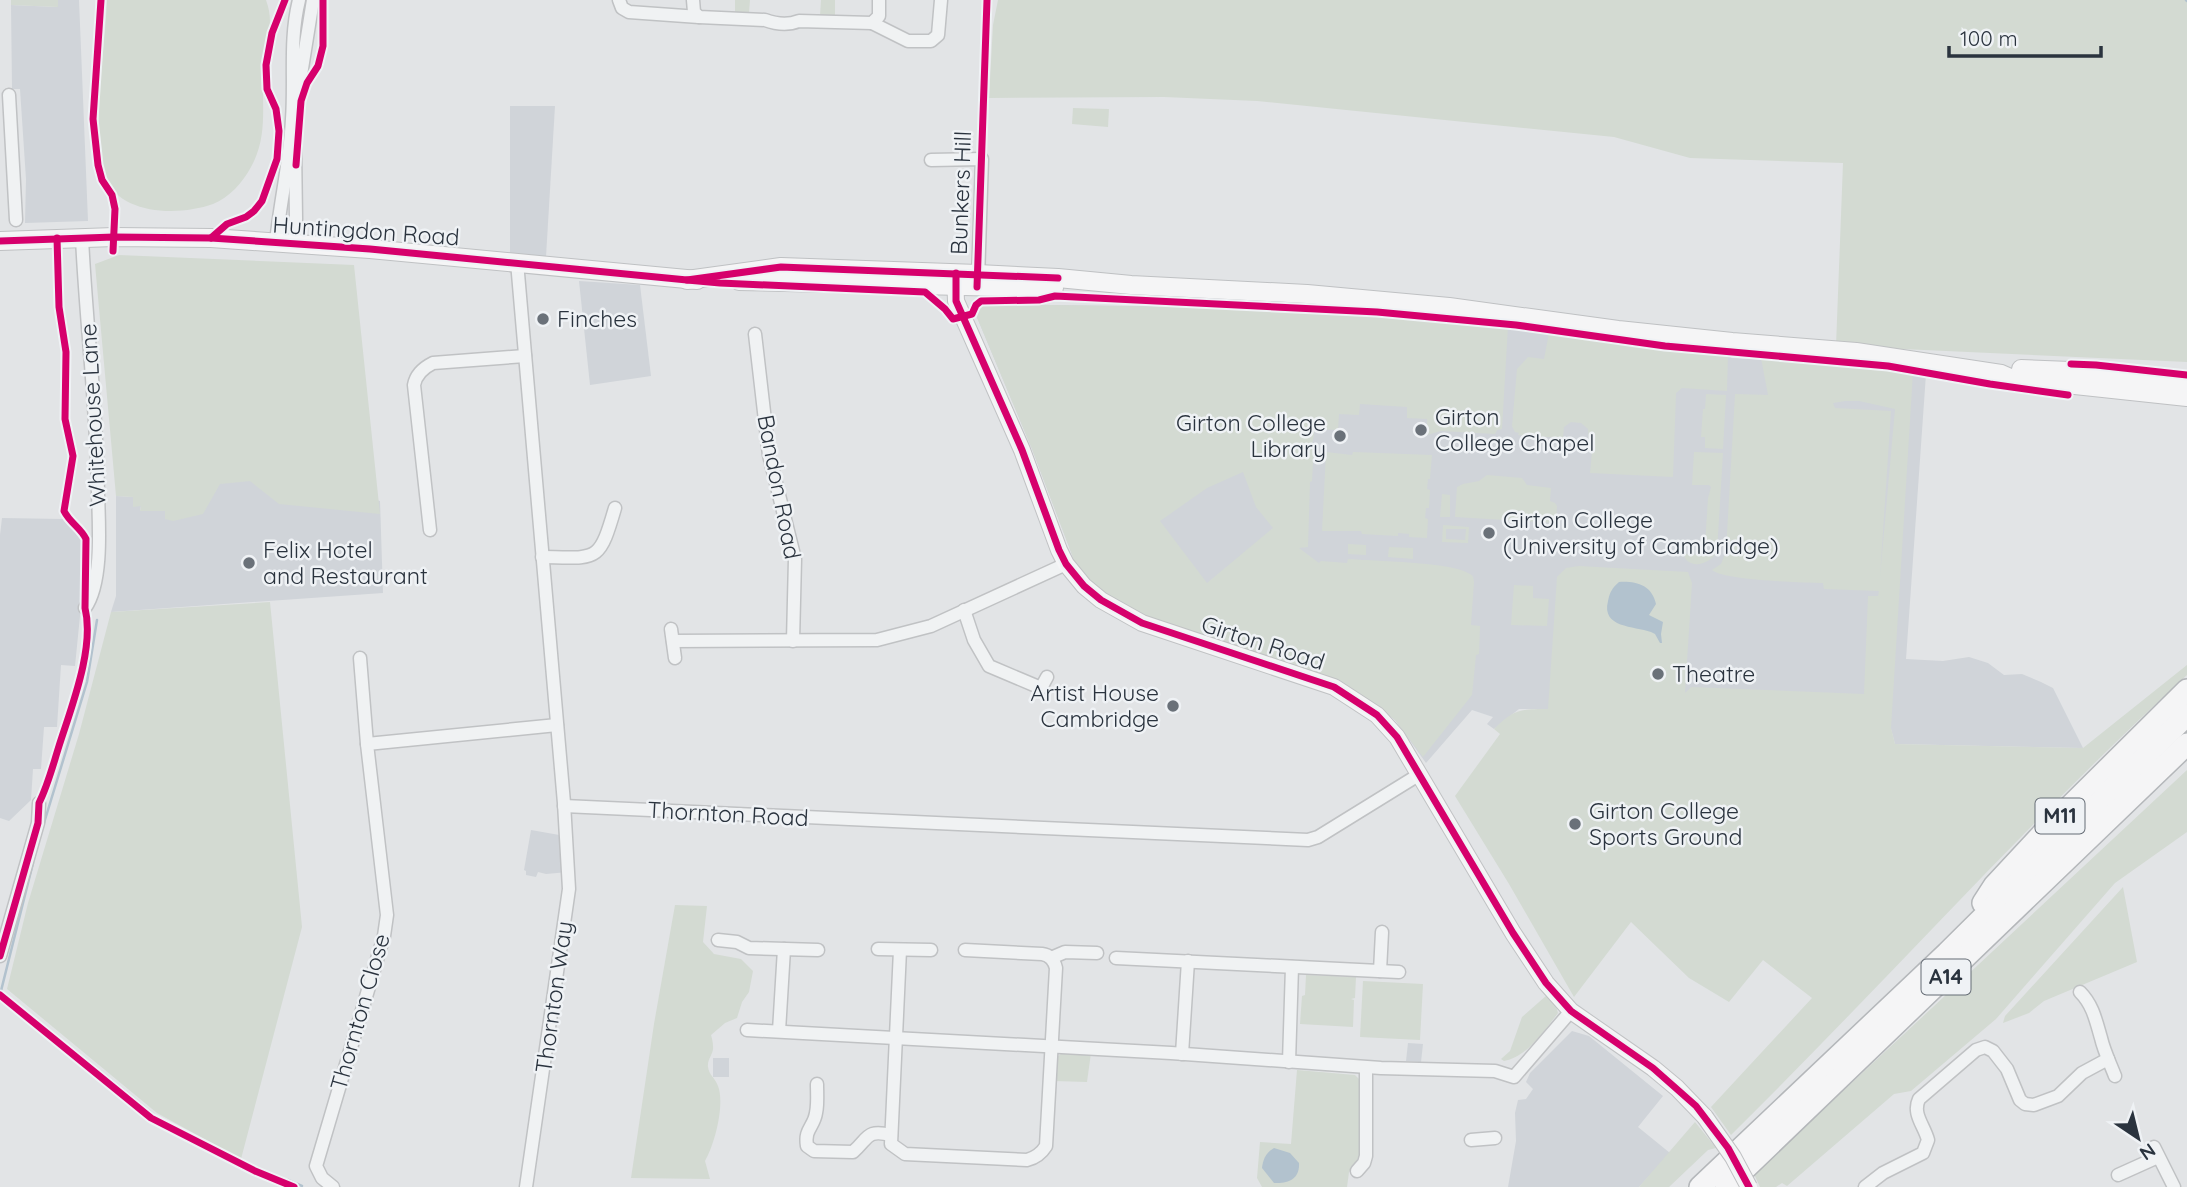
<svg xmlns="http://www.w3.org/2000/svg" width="2187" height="1187" font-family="Quicksand,sans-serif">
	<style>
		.built { fill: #d0d4d9 }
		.green { fill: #d3dad2; fill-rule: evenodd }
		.water { fill: #b2c2ce }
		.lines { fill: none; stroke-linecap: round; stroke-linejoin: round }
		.stream { stroke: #b2c2ce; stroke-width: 2.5 }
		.street-casing { stroke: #c0c2c4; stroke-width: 15 }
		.secondary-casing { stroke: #c0c2c4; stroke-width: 18 }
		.primary-casing { stroke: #bfc1c3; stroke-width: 20 }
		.highway-casing { stroke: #b4b7ba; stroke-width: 24 }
		.street { stroke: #f0f2f3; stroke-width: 12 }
		.secondary { stroke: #f5f5f6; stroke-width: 16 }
		.primary { stroke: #f5f5f6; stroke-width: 18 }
		.highway { stroke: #f5f5f6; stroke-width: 21 }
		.secondary-bridge-casing { stroke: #c0c2c4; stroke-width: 18; stroke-linecap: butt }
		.secondary-bridge { stroke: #f5f5f6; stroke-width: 16 }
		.cycleway-casing { stroke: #eff2f5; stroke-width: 11 }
		.cycleway { stroke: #d6006c; stroke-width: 7 }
		.poi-dot { fill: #6a7179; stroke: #eff2f5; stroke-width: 2.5 }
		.labels { text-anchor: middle; stroke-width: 5; stroke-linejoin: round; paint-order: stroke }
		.shield { fill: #eff2f5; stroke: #656c75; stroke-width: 2 }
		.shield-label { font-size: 21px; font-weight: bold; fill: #2a333e }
		.street-label { font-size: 23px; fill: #2a333e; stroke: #eff2f5 }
		.poi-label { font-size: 23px; fill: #2a333e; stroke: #eff2f5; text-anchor: start }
	</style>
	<rect width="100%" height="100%" fill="#e2e4e6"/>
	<g class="built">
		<polygon points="58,0 79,0 88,221 25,223 26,179 20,89 12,89 11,5 57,7"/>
		<polygon points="510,106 555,106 546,257 510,253"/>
		<polygon points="579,281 640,285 651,376 590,385"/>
		<polygon points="985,304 1266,308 1416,319 1508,326 1665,348 1728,355 1732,358 1847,364 1926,374 1906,659 1943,661 1969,657 1988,663 2004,675 2022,674 2041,682 2053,688 2083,748 1895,744 1891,729 1549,709 1519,709 1494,729 1487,724 1493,717 1472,710 1426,763 1395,720 1371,701 1320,674 1148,618 1074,560 1032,449 976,315 979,307"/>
		<polygon points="227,459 380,501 383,593 111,612 116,596 116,496 134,497 141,506 140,511"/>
		<polygon points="2,518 63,519 79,533 83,540 80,616 75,666 61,665 57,727 44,727 41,769 33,769 31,800 9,821 0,818 0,535"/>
		<polygon points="531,830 565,836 568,872 546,874 538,872 536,877 526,875 526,871 524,870"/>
		<polygon points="1572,1031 1589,1036 1663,1096 1638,1127 1670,1153 1639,1187 1508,1187 1516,1141 1515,1113 1518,1100 1526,1099 1533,1089 1526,1082 1530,1073"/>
		<polygon points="1408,1043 1423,1044 1421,1062 1406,1061"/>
		<rect x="713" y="1058" width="16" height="19"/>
	</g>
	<g class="green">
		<polygon points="11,0 58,0 58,7 11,5"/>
		<path d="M107,0H266C275,24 266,39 264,63C260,99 270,133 251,167C243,182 229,198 213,204C179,216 120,216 104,176C101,167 101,158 100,149C95,100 105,49 107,0Z"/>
		<polygon points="735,0 750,0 749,13 735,12"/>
		<polygon points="821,0 835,0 835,17 820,16"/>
		<polygon points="998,0 2187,0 2187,362 1836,346 1843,163 1690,158 1614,137 1257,101 1164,97 989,98 993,25"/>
		<polygon points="1073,108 1109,109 1108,127 1072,124"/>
		<polygon points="119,255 354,265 380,514 279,504 250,481 220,484 203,514 173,521 165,519 165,511 140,511 141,506 133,507 133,497 116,496 95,264"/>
		<path d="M985,304L1266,308L1508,326L1502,429L1497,430L1495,434L1441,431L1427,435V419L1407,418V407L1360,404L1359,415L1339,414L1338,430L1315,429L1312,445L1314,446L1312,481L1310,482L1308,547L1299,548L1319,563L1321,561L1347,563L1348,559C1373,561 1450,562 1468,573C1474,576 1473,576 1474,582L1471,625L1480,626L1479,654L1476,655L1472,695L1423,757L1395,720L1371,701L1320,674L1148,618L1114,600L1089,580L1074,560L1032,449L976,315L979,307ZM1243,472L1256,507L1273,528L1207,583L1160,521L1207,488Z"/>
		<polygon points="1549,333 1728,355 1727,391 1682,388 1676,393 1673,477 1590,473 1592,452 1589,447 1588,429 1581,423 1571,422 1564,427 1563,438 1518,435 1519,433 1515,432 1512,426 1517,369 1528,357 1544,359"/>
		<path d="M1761,358L1847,364L1913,372L1891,728L1895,744L2083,748L2187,665V675C2028,821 1885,983 1731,1135L1711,1107L1812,998L1763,960L1729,1002L1689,978L1631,922L1574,997L1509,884L1455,796L1500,734L1494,729C1514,709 1522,709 1548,709L1557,577L1566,568L1579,566L1688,572L1692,583L1685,693L1691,687L1864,694L1868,596H1878L1879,591L1824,589L1823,583C1802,582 1725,581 1712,570L1721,564L1726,551L1735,394L1768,395ZM1845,401H1859L1895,409L1880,577L1891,411L1835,408L1833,403Z"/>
		<polygon points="1706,394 1726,395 1723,449 1705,448 1705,437 1701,437 1703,409 1705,409"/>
		<polygon points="1326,452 1352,455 1353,452 1432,455 1430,479 1428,479 1427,489 1430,490 1429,508 1426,508 1425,518 1428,519 1427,538 1409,537 1409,534 1398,533 1398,536 1362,534 1361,531 1322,531"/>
		<path d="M1694,452L1723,453L1717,552C1710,564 1689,571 1683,554L1710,555V545H1705L1708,498L1711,487L1709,485H1692Z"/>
		<polygon points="1487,475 1522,478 1527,485 1551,488 1550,501 1555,503 1557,506 1556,523 1455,517 1457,487 1463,484 1479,481"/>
		<polygon points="1442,494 1450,495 1450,517 1440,517"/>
		<path d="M1443,525L1469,527L1468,543L1442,542ZM1446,529H1466L1465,540L1446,539Z"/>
		<polygon points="1348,544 1366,545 1366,555 1348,554"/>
		<polygon points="1389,547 1413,548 1413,559 1388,557"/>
		<polygon points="1514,585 1533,586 1533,598 1549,599 1547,626 1511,625"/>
		<polygon points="270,602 302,927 241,1159 157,1113 7,989 28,903 79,734 111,612"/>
		<polygon points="2187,770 2187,832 2115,883 1996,1019 1911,1091 1894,1094 1787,1186 1782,1183 1776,1187 1760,1187 1754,1174"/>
		<polygon points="2123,887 2137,962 2044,1001 2029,1013 2003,1023 2005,1016"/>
		<path d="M675,905L707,906L703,942L714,954L741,959L753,971L749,992L742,1002L737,1018L725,1023L711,1035C712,1039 713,1042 713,1046C714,1054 707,1059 708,1067C709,1075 715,1078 718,1086C725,1104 715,1144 705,1161L710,1179L631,1178L654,1024Z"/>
		<polygon points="1306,975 1356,977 1355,998 1351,999 1354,1000 1353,1027 1300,1024 1302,996 1305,995"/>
		<polygon points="1363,981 1423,984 1420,1040 1360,1037"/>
		<path d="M1547,995L1554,1000L1558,1013C1544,1031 1527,1057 1504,1061L1501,1059L1510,1051L1522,1017Z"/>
		<polygon points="1064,1051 1091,1053 1087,1082 1054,1081 1055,1059"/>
		<polygon points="1297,1070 1355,1075 1359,1079 1360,1155 1349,1172 1347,1187 1262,1187 1257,1178 1260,1142 1291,1144"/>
		<polygon points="1695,1122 1716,1148 1708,1150 1669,1187 1639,1187"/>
	</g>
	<g class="water">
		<path d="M1619,582C1636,581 1652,585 1656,604L1649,615L1663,622L1661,634L1662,643H1660L1655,634L1651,632C1634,626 1601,628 1608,601C1610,592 1612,588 1619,582Z"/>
		<path d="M1274,1148L1290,1153L1299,1163C1300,1179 1288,1184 1274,1183L1262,1168C1263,1159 1266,1153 1274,1148Z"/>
	</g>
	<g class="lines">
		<g class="stream">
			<polyline points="2186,0 2187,1"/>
			<polyline points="44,823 87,682 97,620"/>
			<polyline points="33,863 1,991 154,1115 252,1167"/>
			<polyline points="288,1180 302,1186"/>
		</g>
		<g class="street-casing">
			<g id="street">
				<polyline points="619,0 622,8 629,12 699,17"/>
				<path d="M693,0L694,12L699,17L765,20C776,24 789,25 799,21L872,23L879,16V0"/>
				<polyline points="872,23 908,41 931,41 938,35 941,0"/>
				<polyline points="296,89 300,81 313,0"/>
				<polyline points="9,95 16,220"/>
				<polyline points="931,160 982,159 978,279"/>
				<path d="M82,238C86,323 97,408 98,494C99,525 103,583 85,608"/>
				<path d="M276,243C280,202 290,161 292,119C295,79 289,40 299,0"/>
				<polyline points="294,244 296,219 295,146"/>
				<polyline points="517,262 564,803 569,889 526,1187"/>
				<polyline points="755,334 769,455 795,559 793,641"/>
				<path d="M430,530L414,385C416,374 423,368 433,363L525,356"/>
				<path d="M542,557C598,558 599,563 615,508"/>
				<polyline points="964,610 974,640 989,666 1041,688 1047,677"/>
				<polyline points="671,629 675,658"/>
				<polyline points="673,641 877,640 931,626 1066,564"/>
				<polyline points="360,658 367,744"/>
				<polyline points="564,806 1308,840 1318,837 1420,774"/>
				<polyline points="718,940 737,942 749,948 818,950"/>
				<polyline points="878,949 931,950"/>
				<path d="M900,950L891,1144L905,1154L1027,1160C1035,1158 1041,1154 1046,1146L1056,968C1054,960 1050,955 1042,954L965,950"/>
				<polyline points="0,956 38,823 39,803"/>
				<polyline points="1051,958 1065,952 1097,953"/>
				<polyline points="1116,958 1399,972"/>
				<polyline points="1380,971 1382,932"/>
				<path d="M2080,992C2093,1005 2096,1021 2101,1038C2104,1051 2110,1063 2115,1076"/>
				<polyline points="747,1030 1171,1053 1381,1068 1495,1071 1514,1077 1571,1011"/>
				<polyline points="779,1031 784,949"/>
				<polyline points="1182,1054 1188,961"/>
				<polyline points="1289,1062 1292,967"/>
				<path d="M817,1084C817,1093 818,1104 816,1113C814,1127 804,1129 807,1146L814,1151L853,1152C869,1138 866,1129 891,1135"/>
				<polyline points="1471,1140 1495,1138"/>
				<polyline points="2154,1147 2174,1187"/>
				<polyline points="1357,1171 1364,1163 1366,1156 1366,1068"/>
				<polyline points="2118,1175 2158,1157"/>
				<polyline points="333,1187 322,1178 316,1166 384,936 387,915 367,744 557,725"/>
				<path d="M1865,1187L1883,1173L1923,1153L1928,1140C1924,1125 1912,1114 1919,1099L1976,1050L1985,1047L1993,1051L2007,1069L2020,1100L2025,1104L2034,1105L2058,1096L2082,1073L2108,1059"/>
			</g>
		</g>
		<g class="secondary-casing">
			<polyline id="secondary" points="955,276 956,301 1022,450 1059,550 1066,564 1084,586 1101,600 1142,623 1334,687 1377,715 1397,737 1513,933 1546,983 1571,1011 1653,1068 1677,1088 1705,1117"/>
		</g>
		<g class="primary-casing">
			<g id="primary">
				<polyline points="0,241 114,237 211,238 370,249 697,280"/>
				<polyline points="687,280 781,267 978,274 1058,278 1131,285 1307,294 1449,307 1618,330 1732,342 1856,352 2001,374 2010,378 2187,397"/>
				<polyline points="739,281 1054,288"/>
				<polyline points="2021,369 2070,371 2187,384"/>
			</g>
		</g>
		<g class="highway-casing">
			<g id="highway">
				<polyline points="1983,903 1994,886 2045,831 2187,690"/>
				<polyline points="1700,1187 1947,953 2187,715"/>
				<polyline points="1726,1187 2187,744"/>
			</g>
		</g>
		<use href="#street" class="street"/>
		<use href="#secondary" class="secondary"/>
		<use href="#primary" class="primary"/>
		<use href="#highway" class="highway"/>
		<g class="secondary-bridge-casing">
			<polyline id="secondary-bridge" points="1705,1117 1733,1157 1749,1187"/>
		</g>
		<use href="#secondary-bridge" class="secondary-bridge"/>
		<g class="cycleway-casing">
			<g id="cycleway">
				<polyline points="101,0 93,119 98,165 102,180 112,195 115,209 113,251"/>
				<polyline points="296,165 301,101 307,83 318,66 323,46 323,0"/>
				<polyline points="211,238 227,224 246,217 254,211 262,201 277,159 279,131 276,109 267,89 266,65 272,33 285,0"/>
				<polyline points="0,241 114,237 211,238 370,249 687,280 781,267 1058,278"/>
				<polyline points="956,273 956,301 1022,450 1059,550 1066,564 1084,586 1101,600 1142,623 1334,687 1377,715 1397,737 1513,933 1546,983 1571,1011 1653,1068 1696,1106 1728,1148 1749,1187"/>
				<polyline points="687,280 720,283 925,292 945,309 953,319 972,314 976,305 981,301 1039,300 1055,296 1377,312 1516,325 1665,346 1888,366 1990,384 2068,395"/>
				<polyline points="977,287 987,0"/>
				<polyline points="2071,364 2096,365 2187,375"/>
				<path d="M0,956L38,823L39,803C48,785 53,765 59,746C71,708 95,648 85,608L86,539C81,528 70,523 64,511L73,456L65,419L66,352L59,307L57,238"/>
				<polyline points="0,995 151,1118 255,1171 294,1187"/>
			</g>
		</g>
		<use href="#cycleway" class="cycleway"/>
	</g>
	<g class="poi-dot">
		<circle cx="543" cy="319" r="7"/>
		<circle cx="1421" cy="430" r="7"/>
		<circle cx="1340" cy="436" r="7"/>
		<circle cx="1489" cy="533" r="7"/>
		<circle cx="249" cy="563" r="7"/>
		<circle cx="1658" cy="674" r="7"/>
		<circle cx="1173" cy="706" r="7"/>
		<circle cx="1575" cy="824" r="7"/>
	</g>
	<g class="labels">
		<g class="shield">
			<rect x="2035.5" y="798.5" width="49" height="35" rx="5"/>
			<rect x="1921.5" y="959.5" width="49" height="35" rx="5"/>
		</g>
		<g class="shield-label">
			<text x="2060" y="823">M11</text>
			<text x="1946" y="984">A14</text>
		</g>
		<g class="street-label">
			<text transform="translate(961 193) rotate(-88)" y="8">Bunkers Hill</text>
			<text transform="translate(366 231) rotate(4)" y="8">Huntingdon Road</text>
			<text transform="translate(93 415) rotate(-93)" y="8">Whitehouse Lane</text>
			<text transform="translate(779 487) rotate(79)" y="8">Bandon Road</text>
			<text transform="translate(1263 643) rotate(18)" y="8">Girton Road</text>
			<text transform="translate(728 814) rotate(3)" y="8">Thornton Road</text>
			<text transform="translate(554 997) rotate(-82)" y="8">Thornton Way</text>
			<text transform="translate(360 1012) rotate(-74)" y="8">Thornton Close</text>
		</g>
		<g class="poi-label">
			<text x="557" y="327">Finches</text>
			<text x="1435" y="425">Girton<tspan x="1435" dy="26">College Chapel</tspan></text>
			<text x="1326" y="431" text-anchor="end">Girton College<tspan x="1326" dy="26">Library</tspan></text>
			<text x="1503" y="528">Girton College<tspan x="1503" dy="26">(University of Cambridge)</tspan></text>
			<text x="263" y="558">Felix Hotel<tspan x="263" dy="26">and Restaurant</tspan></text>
			<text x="1672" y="682">Theatre</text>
			<text x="1159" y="701" text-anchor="end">Artist House<tspan x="1159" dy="26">Cambridge</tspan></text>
			<text x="1589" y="819">Girton College<tspan x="1589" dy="26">Sports Ground</tspan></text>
		</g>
	</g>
	<g transform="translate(2138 1138) rotate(145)" stroke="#eff2f5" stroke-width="5" paint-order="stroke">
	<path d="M0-5L12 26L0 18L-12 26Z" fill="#2a333e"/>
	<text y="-10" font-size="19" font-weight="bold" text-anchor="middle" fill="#2a333e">N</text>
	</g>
	<path d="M1949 46v10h152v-10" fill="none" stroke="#2a333e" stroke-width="3.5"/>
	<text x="1960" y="46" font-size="21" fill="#2a333e" stroke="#eff2f5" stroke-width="5" paint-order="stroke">100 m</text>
</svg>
